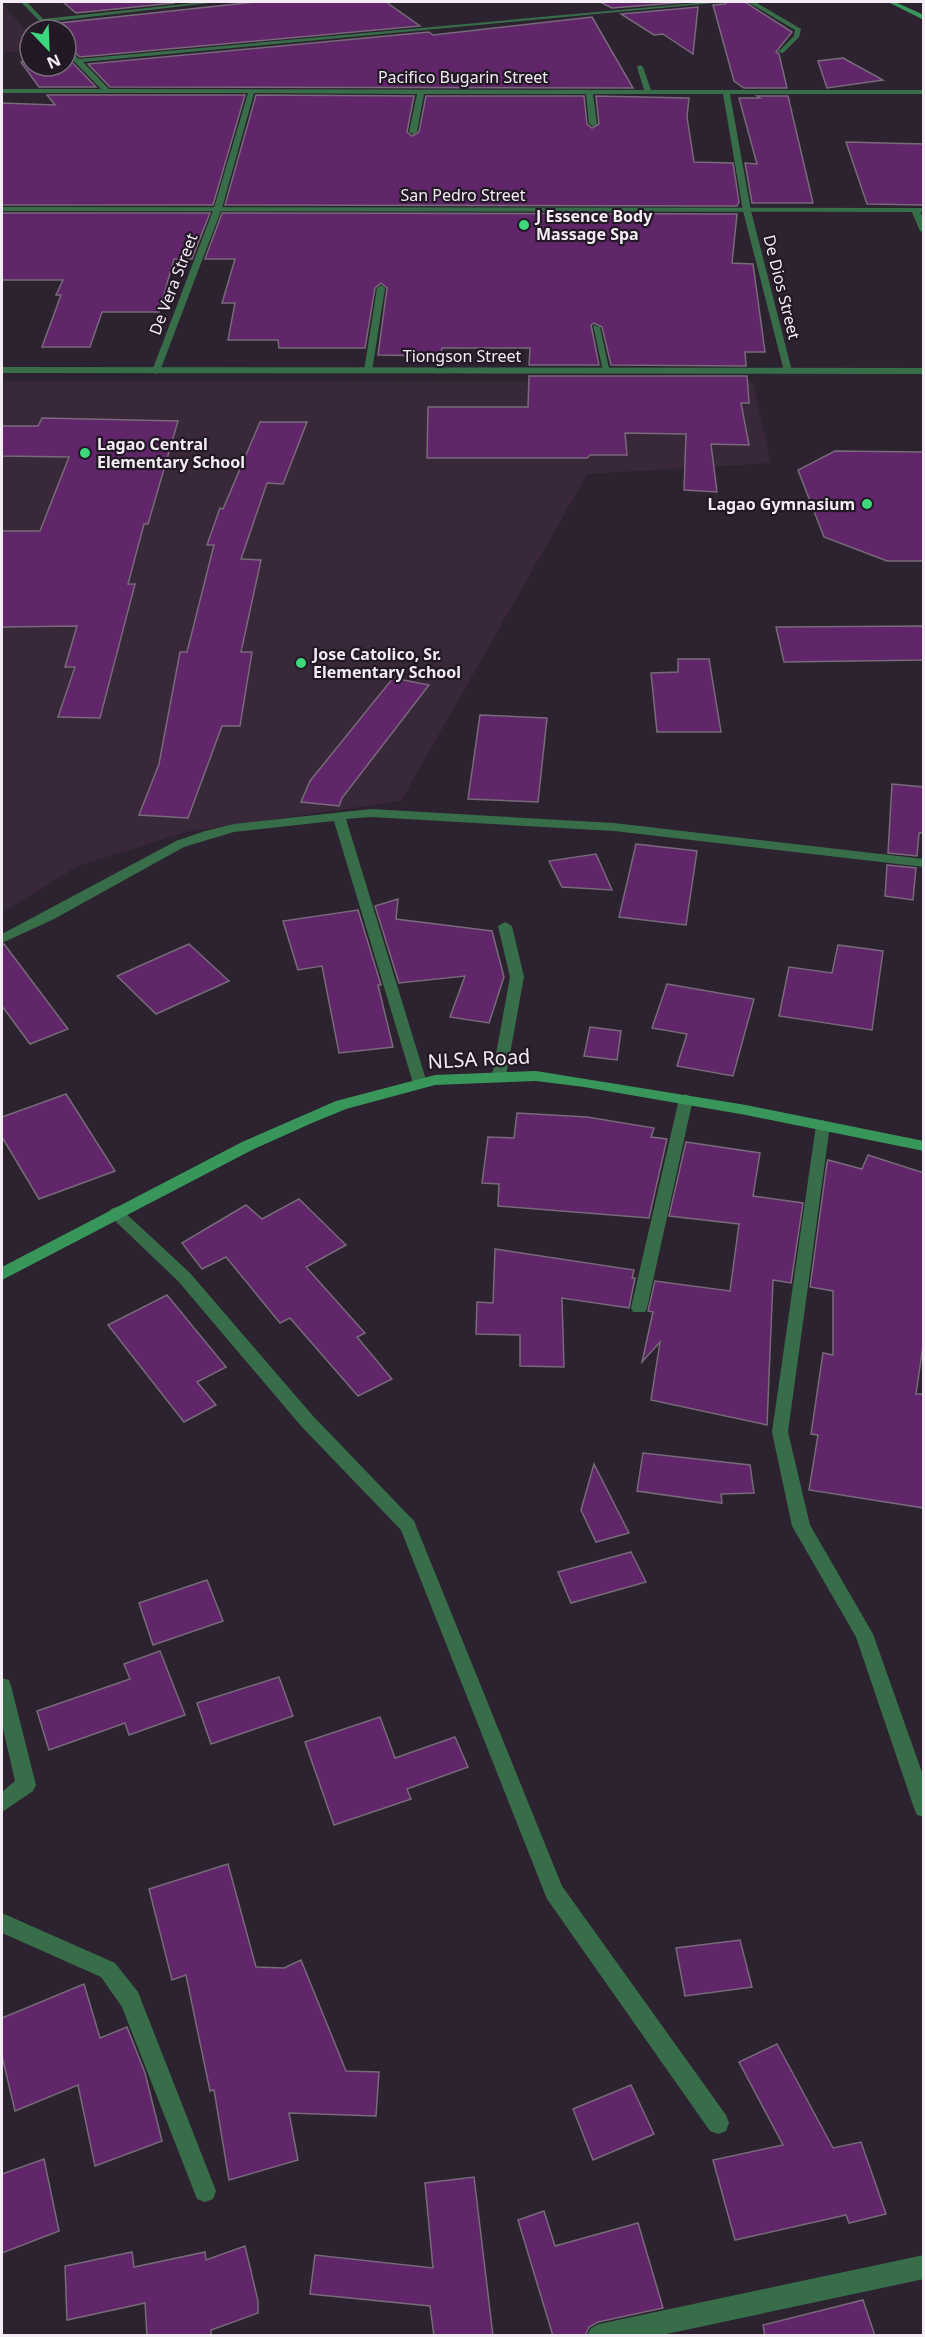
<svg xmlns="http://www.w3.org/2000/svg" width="925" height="2337" font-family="'Noto Sans',sans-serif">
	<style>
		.built { fill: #38283a }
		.building { fill: #602669; stroke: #776a79; stroke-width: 1.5 }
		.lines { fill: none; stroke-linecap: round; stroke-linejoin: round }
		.minor { fill: #376e49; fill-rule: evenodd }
		.tertiary { fill: #376e49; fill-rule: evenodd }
		.secondary { fill: #38965b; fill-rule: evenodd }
		.poi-dot { fill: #3dd77d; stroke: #231825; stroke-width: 2 }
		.labels { text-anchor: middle; stroke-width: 4.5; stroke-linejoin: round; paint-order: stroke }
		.far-street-label { font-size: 16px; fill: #f3ecf4; stroke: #231825 }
		.far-poi-label { font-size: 16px; font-weight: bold; fill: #f3ecf4; stroke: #231825; text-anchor: start }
		.street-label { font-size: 20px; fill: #f3ecf4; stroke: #231825 }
	</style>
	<rect width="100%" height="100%" fill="#2d222f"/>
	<g class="built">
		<polygon points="2,3 30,35 30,50 2,53"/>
		<polygon points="2,381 753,382 771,463 587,474 401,801 190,831 78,866 2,913"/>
	</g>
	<g class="building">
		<polygon points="63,2 174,2 174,3 76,13"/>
		<polygon points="255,2 386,2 420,26 80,57 66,45 66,30 52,30 50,24"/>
		<polygon points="600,2 688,2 612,8"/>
		<polygon points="727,2 745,2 792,32 776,52 779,54 787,88 744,88 734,81 713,5 725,4"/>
		<polygon points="698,7 693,54 663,34 654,35 621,14"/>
		<polygon points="592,17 633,88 110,87 88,64 429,32 433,35"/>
		<polygon points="66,56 96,87 39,87 21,62 30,61 30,66 66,66"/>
		<polygon points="843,58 883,80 827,88 818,61"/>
		<polygon points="47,95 245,95 213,205 2,205 2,103 55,105"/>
		<polygon points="256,95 414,96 407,132 412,136 419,132 426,96 584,96 587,124 592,128 599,124 596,96 689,98 687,117 694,162 733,163 739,202 737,206 225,205"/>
		<polygon points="757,96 788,96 813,203 752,203 745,163 757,164 739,98 760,98"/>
		<polygon points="846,142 924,144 924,205 867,204"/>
		<polygon points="2,213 210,213 192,259 174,259 159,312 102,312 90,347 42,347 61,295 56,295 63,280 2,280"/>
		<polygon points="222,213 737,214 732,263 753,264 765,352 745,352 746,366 611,365 602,327 594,323 591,325 599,365 529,365 530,348 442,348 441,356 378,355 387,288 381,283 375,288 365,348 279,348 278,340 228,340 235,303 222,303 235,259 205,259"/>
		<polygon points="529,376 747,376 749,403 741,403 749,445 711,444 717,492 684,490 686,434 625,433 627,455 590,455 587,458 427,458 428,407 528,407"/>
		<polygon points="42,418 178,421 148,524 144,524 128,584 135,584 100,718 58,717 75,667 65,667 77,626 2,627 2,531 40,531 69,457 2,456 2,426 38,426"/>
		<polygon points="260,422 307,422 283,484 267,483 241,559 261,560 241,652 252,652 240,726 222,726 188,818 139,815 159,764 180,652 187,652 214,545 207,545 220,508 223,509"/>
		<polygon points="835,451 924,452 924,561 887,561 824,537 798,470"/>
		<polygon points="924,626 924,660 784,662 776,627"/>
		<polygon points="678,659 709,659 721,732 657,732 651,673 678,672"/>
		<polygon points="393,678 429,685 342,798 339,806 301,802 310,781"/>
		<polygon points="480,715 547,718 538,802 468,799"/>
		<polygon points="892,784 924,787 924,833 919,833 917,856 888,853"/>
		<polygon points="636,844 697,851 686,925 619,917"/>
		<polygon points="596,854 612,890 562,887 549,861"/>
		<polygon points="887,865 916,868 913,900 885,896"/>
		<polygon points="398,899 396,919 492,931 504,977 489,1023 450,1017 465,976 399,983 375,906"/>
		<polygon points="358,910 381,985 378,985 393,1047 339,1053 322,966 298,970 283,921"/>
		<polygon points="4,944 68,1029 30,1044 2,1006 2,945"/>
		<polygon points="189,944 229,981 156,1014 117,976"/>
		<polygon points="838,945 883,951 872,1030 779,1016 789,967 832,973"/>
		<polygon points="667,984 754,999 733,1076 677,1066 687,1034 652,1028"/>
		<polygon points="590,1027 621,1031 617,1060 584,1056"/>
		<polygon points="66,1094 115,1171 39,1199 2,1137 2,1117"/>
		<polygon points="517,1113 587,1117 654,1128 651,1137 667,1139 649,1218 498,1206 499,1184 482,1183 488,1137 514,1138"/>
		<polygon points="686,1142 760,1153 753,1196 803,1203 791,1283 773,1280 767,1425 651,1400 660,1342 642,1362 653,1312 648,1311 655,1281 730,1291 739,1224 669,1216"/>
		<polygon points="868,1155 924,1173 924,1339 916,1394 924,1394 924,1508 809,1490 818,1435 811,1434 823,1353 833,1355 833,1291 810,1287 827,1163 828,1160 862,1169"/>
		<polygon points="299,1199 346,1245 306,1267 365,1333 357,1337 392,1379 358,1396 290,1318 280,1323 226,1257 202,1269 182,1243 246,1205 262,1219"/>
		<polygon points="495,1249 634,1270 632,1278 635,1278 629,1308 562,1298 564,1367 520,1366 520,1335 476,1334 477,1302 493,1303"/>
		<polygon points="167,1295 226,1367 197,1382 216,1405 184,1422 108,1325"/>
		<polygon points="643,1453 750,1465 754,1493 721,1494 722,1503 637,1491"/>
		<polygon points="594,1464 629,1533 596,1542 581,1510"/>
		<polygon points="631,1552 646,1582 571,1603 558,1572"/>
		<polygon points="207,1580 223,1621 153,1645 139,1603"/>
		<polygon points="160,1651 185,1715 129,1735 125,1723 49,1750 37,1711 130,1679 124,1664"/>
		<polygon points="279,1677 293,1716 211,1744 197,1703"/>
		<polygon points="380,1717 395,1758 455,1737 468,1767 407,1789 411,1799 334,1825 305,1742"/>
		<polygon points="228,1864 256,1967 284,1968 301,1960 346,2071 379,2072 376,2116 289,2113 298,2160 229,2180 214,2090 210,2091 186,1975 172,1980 149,1889"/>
		<polygon points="740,1940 752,1987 685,1996 676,1948"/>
		<polygon points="84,1984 100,2038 127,2027 145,2073 162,2141 95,2166 78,2085 15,2111 2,2056 2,2018"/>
		<polygon points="777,2044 833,2148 861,2142 886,2214 849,2223 846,2215 735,2240 713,2160 783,2145 739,2062"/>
		<polygon points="631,2085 654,2134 593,2160 573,2109"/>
		<polygon points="44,2159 59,2231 2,2253 2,2174"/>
		<polygon points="474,2177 493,2336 434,2336 430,2306 310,2294 315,2255 433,2268 425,2183"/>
		<polygon points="544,2211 555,2246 638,2223 663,2308 598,2322 589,2327 585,2336 553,2336 518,2220"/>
		<polygon points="245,2246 258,2301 258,2313 211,2330 211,2336 147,2336 145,2303 67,2320 65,2266 132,2252 134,2267 205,2252 206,2260"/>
		<polygon points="863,2300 875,2336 765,2336 763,2325"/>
	</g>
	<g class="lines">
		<g class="minor">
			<polygon points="21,2 27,2 43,19 203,2 218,2 46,22 51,28 48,30"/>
			<polygon points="707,2 725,2 83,62 109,89 644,90 637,67 640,65 643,67 651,90 924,90 924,94 730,94 751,211 792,371 788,374 784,371 743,211 723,94 593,94 597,124 593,126 589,124 586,94 424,94 417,132 413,134 409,132 417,94 254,93 222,208 160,371 156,374 152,371 214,208 248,93 2,93 2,89 101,89 66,53 66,47 79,59"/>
			<polygon points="748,2 755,2 801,29 799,37 783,53 778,52 794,36 795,30"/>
			<path d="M915,208C924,212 924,224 924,233L920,231L911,210Z"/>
			<polygon points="381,285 385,288 372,371 368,374 364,371 377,288"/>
			<polygon points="593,325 600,327 610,373 603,371"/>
			<polygon points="371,809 614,823 924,859 924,867 614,831 371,817 346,819 427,1083 420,1088 413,1083 334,821 234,832 184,847 54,919 2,943 2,934 176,841 205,831 234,824"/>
			<polygon points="505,922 512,926 524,977 506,1076 499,1081 492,1076 510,977 498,926"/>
			<polygon points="686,1094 693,1099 647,1308 645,1312 633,1312 631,1308 679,1099"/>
			<polygon points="823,1120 830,1125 788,1432 810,1525 873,1634 924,1778 924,1817 917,1815 914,1808 856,1637 792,1526 772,1432 816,1125"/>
			<polygon points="116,1207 121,1209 190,1273 313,1416 414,1521 562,1886 726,2115 729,2123 726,2131 718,2134 710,2131 547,1899 401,1530 301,1426 178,1281 111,1217 108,1213 111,1209"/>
			<polygon points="2,1678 9,1680 11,1686 36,1785 33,1791 2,1812 2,1792 15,1781 2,1724"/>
			<polygon points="2,1913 115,1963 138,1992 216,2191 213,2199 205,2202 197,2199 122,2007 101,1977 2,1933"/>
			<polygon points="924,2255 924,2279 657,2336 587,2336 591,2328 599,2324"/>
		</g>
		<g class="tertiary">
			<polygon points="2,207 924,208 924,212 2,211"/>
			<polygon points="2,367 924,368 924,374 2,373"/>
		</g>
		<g class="secondary">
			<polygon points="888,2 895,2 924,15 924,20"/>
			<polygon points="536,1071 746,1105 924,1141 924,1151 746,1115 584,1087 536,1081 435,1085 346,1109 312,1123 252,1150 2,1280 2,1267 242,1142 336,1101 435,1075"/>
		</g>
	</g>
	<g class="poi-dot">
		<circle cx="524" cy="225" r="6"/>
		<circle cx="85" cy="453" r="6"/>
		<circle cx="867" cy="504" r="6"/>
		<circle cx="301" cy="663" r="6"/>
	</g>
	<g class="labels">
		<g class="far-street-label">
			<text x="463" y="83">Pacifico Bugarin Street</text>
			<text x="463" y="201">San Pedro Street</text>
			<text transform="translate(173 284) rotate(-69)" y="6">De Vera Street</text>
			<text transform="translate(782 287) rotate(76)" y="6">De Dios Street</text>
			<text x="462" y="362">Tiongson Street</text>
		</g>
		<g class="far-poi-label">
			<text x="536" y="222">J Essence Body<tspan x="536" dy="18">Massage Spa</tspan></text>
			<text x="97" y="450">Lagao Central<tspan x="97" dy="18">Elementary School</tspan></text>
			<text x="855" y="510" text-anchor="end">Lagao Gymnasium</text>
			<text x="313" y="660">Jose Catolico, Sr.<tspan x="313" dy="18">Elementary School</tspan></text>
		</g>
		<g class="street-label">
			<text transform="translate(479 1059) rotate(-3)" y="7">NLSA Road</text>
		</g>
	</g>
	<rect width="925" height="2337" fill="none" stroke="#f3ecf4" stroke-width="6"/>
	<g transform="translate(48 48) rotate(157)"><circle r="28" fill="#231825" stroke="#766d78" stroke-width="1.5"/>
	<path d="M0-4.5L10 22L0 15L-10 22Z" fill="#3dd77d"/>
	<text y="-9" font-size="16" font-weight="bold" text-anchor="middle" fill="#f3ecf4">N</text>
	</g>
</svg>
